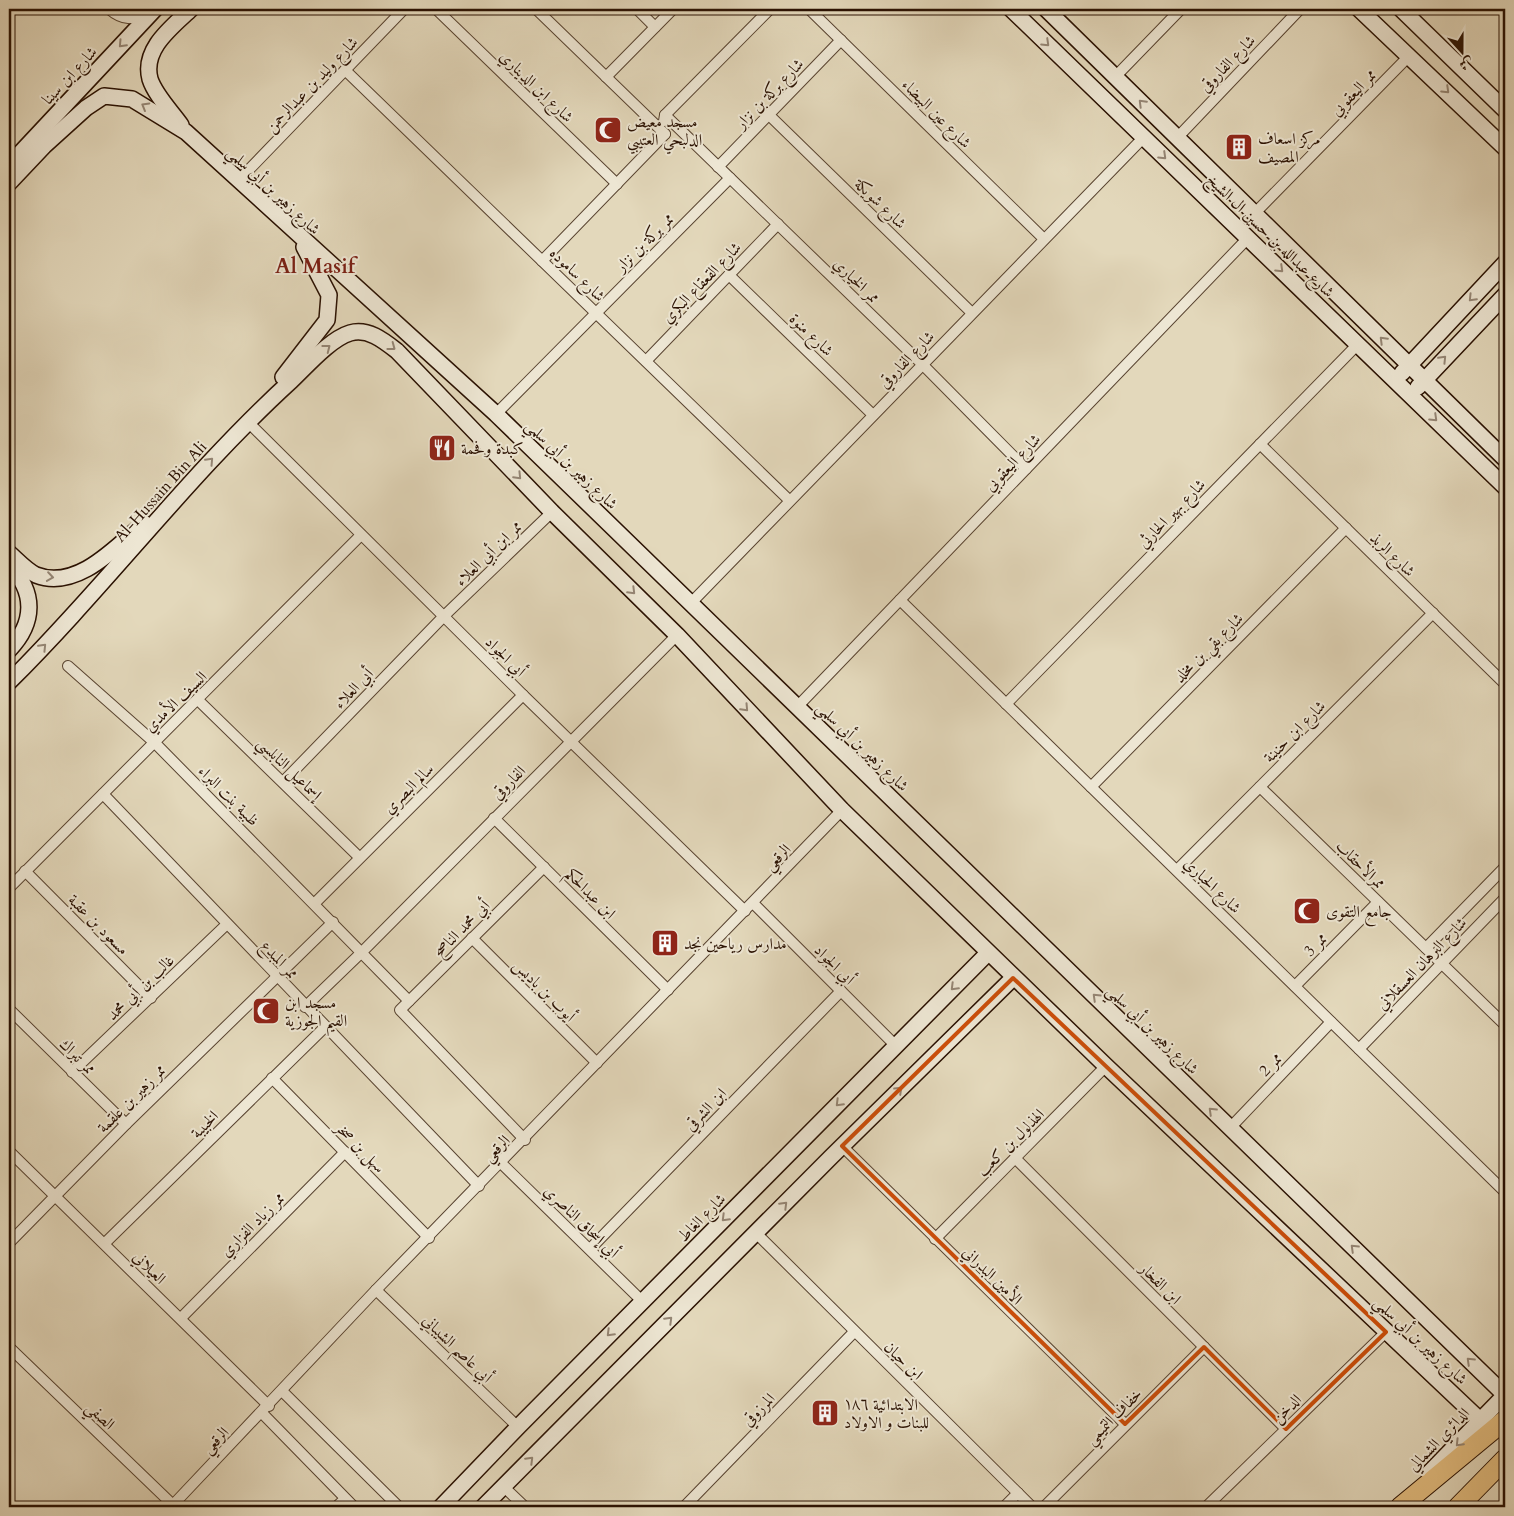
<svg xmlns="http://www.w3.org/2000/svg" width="1514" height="1516" font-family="Cardo,Amiri,serif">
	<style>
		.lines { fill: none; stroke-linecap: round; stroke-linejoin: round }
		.street-casing { stroke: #584330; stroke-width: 12 }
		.secondary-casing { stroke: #2a1102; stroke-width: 18 }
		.highway-casing { stroke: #2a1102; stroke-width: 21 }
		.street { stroke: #ede6d3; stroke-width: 10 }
		.secondary { stroke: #ede6d3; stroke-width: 15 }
		.highway { stroke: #e2bc7e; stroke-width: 19 }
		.oneway { stroke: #958675 }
		.marked { fill: none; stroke: #cc4e0a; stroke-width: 4; stroke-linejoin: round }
		.labels { text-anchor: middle; stroke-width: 4; stroke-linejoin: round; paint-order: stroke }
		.street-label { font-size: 16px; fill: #2a1102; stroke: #ede6d3 }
		.poi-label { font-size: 16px; fill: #2a1102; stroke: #ede6d3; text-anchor: start }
		.district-label { font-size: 21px; font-weight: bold; fill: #7a1f14; stroke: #ede6d3 }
	</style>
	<rect width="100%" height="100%" fill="#e3d8bb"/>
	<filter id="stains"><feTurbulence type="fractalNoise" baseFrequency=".004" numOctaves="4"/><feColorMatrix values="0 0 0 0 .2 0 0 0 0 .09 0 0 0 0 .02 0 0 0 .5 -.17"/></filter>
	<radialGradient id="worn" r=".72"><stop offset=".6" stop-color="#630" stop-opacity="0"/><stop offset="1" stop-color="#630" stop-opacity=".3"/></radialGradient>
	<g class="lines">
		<g class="street-casing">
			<g id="street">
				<path d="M109,9C123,21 133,20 149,13"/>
				<polyline points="436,9 617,184"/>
				<polyline points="536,9 665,134"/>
				<polyline points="637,9 655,27"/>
				<polyline points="809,9 1044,239"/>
				<polyline points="345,70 789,500"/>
				<polyline points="606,77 673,9"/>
				<polyline points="1115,77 1181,9"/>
				<polyline points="665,115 922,364 1026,469"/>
				<polyline points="769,115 972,313"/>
				<polyline points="664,121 665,115 770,9"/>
				<polyline points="1177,138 1300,9"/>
				<polyline points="718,167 841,40"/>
				<polyline points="239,180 404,9"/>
				<polyline points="1254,214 1410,55"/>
				<polyline points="542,261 665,134"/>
				<polyline points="729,275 873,415"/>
				<polyline points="646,361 778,224"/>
				<polyline points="496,414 730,178"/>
				<polyline points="247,421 523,695 745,911"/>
				<polyline points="1260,444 1505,684"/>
				<polyline points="900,600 1505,1192"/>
				<polyline points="690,604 1144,137"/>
				<polyline points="68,666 155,743 409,1001"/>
				<polyline points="198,700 359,857"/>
				<polyline points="1006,704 1358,344"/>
				<polyline points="797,707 1248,238"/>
				<polyline points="283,782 444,616 552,512"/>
				<polyline points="1091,787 1346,528"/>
				<polyline points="1260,787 1505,1025"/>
				<polyline points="103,794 479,1186"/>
				<polyline points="494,818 668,990"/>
				<polyline points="1177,870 1433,613"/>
				<polyline points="25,871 151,998"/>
				<polyline points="9,888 361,535"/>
				<polyline points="315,903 523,695"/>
				<polyline points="753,903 896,1046"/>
				<polyline points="472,938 597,1063"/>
				<polyline points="1426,948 1505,867"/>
				<polyline points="1295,986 1378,902"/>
				<polyline points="305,1007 362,952 677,635"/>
				<polyline points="9,1009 126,1124"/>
				<polyline points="1359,1049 1505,898"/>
				<polyline points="72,1072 227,924"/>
				<polyline points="272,1078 429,1238"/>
				<polyline points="1230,1128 1331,1022"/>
				<polyline points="525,1140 400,1010 544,867"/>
				<polyline points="842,1146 1125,1424"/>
				<polyline points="9,1151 269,1406"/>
				<polyline points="1015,1158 1286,1429"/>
				<polyline points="501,1163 642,1301"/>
				<polyline points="756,1233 1032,1507"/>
				<polyline points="935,1239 1106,1066"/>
				<polyline points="9,1243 126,1124 333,922"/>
				<polyline points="105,1243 325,1027"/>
				<polyline points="590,1249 841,991"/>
				<polyline points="376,1290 518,1427"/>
				<polyline points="181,1318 345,1152"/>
				<polyline points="9,1347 173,1505"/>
				<polyline points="283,1392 399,1507"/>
				<polyline points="262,1413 354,1507"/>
				<polyline points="504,1487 525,1507"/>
				<polyline points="171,1507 376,1290 842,810"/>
				<polyline points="336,1507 345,1499"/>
				<polyline points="684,1507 854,1332"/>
				<polyline points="1004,1507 1018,1493"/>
				<polyline points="1044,1507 1204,1347"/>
				<polyline points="1206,1507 1386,1332"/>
			</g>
		</g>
		<g class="secondary-casing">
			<g id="secondary">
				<polyline points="1011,9 1505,487"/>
				<polyline points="1046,9 1505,459"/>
				<polyline points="1359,9 1505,148"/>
				<polyline points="1401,9 1505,110"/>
				<path d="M181,125C172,112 155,95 150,79C142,49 172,27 191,9"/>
				<polyline points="9,165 155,9"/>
				<polyline points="9,183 44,146 86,108 104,96 132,99 186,132 496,414 1505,1395 1429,1473"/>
				<polyline points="1402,373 1505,263"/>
				<polyline points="283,377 327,320 329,295 304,247"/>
				<polyline points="1418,387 1505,295"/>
				<path d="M9,553C17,560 27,571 36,575C77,591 116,547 144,523"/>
				<path d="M9,565C36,592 35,623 9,650"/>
				<path d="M9,682C107,585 189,474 291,381C306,367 330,339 350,333C368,328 383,340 397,351L552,512L677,635L842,810L1106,1066L1481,1421"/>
				<polyline points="441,1507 518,1427 988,953"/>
				<polyline points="483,1507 831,1157 1013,978"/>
			</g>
		</g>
		<g class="highway-casing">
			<g id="highway">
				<polyline points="1400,1507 1505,1420"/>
				<polyline points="1458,1507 1505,1459"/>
			</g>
		</g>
		<use href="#street" class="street"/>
		<use href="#secondary" class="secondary"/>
		<use href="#highway" class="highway"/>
	</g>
	<defs><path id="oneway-chevron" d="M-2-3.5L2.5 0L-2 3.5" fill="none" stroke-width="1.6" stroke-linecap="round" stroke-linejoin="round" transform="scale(1.25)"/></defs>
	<g class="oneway">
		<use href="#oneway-chevron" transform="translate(1046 43) rotate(44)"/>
		<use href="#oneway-chevron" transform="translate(122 44) rotate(133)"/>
		<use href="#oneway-chevron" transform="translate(1446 90) rotate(44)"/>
		<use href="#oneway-chevron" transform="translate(1142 103) rotate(-135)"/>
		<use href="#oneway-chevron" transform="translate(145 106) rotate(-150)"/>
		<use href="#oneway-chevron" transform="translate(1163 156) rotate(44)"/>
		<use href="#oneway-chevron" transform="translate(1280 269) rotate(44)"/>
		<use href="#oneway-chevron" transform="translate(1472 298) rotate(134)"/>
		<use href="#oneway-chevron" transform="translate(1383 340) rotate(-135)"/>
		<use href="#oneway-chevron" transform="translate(392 347) rotate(37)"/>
		<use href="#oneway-chevron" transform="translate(327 348) rotate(-38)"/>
		<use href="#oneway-chevron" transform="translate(1443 359) rotate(-46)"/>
		<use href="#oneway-chevron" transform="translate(1434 418) rotate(44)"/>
		<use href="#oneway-chevron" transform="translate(210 461) rotate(-47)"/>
		<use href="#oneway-chevron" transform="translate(518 476) rotate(46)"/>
		<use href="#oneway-chevron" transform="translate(50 577) rotate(8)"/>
		<use href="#oneway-chevron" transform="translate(632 591) rotate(45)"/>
		<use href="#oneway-chevron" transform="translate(43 647) rotate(-46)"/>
		<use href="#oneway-chevron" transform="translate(745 708) rotate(47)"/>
		<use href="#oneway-chevron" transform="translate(954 987) rotate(135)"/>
		<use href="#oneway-chevron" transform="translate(1096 997) rotate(-136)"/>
		<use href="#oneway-chevron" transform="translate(899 1090) rotate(-44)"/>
		<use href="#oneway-chevron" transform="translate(839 1103) rotate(135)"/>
		<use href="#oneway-chevron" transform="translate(1212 1111) rotate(-136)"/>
		<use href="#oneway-chevron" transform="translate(784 1205) rotate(-45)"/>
		<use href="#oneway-chevron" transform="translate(725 1218) rotate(135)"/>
		<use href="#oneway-chevron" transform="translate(1354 1248) rotate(-136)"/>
		<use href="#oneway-chevron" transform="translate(669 1320) rotate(-45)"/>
		<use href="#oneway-chevron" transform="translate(610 1333) rotate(135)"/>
		<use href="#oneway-chevron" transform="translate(1470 1361) rotate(-136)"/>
		<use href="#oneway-chevron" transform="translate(1459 1443) rotate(134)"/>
		<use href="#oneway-chevron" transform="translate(530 1460) rotate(-45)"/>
	</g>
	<path class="marked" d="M1013,978L1386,1332L1286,1429L1204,1347L1125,1424L842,1146Z"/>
	<defs>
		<g id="mosque-square" transform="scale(1.4375)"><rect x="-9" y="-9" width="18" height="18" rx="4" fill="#8f2418" stroke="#ede6d3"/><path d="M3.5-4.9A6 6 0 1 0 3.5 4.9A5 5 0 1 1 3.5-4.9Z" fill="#fff"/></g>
		<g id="building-square" transform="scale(1.4375)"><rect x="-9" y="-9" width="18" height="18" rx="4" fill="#8f2418" stroke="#ede6d3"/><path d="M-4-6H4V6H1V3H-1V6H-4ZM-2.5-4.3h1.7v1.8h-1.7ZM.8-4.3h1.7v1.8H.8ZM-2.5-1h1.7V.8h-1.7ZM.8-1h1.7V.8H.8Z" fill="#fff"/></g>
		<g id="restaurant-square" transform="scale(1.4375)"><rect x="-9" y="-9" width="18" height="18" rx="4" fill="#8f2418" stroke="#ede6d3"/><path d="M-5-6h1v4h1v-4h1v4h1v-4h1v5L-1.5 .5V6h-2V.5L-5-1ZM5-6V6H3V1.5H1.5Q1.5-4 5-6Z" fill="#fff"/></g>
	</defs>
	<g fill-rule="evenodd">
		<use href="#mosque-square" x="608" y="130"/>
		<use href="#building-square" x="1239" y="147"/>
		<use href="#restaurant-square" x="442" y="448"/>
		<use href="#mosque-square" x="1307" y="911"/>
		<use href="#building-square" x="665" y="943"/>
		<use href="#mosque-square" x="266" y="1011"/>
		<use href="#building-square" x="825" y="1413"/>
	</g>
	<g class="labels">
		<g class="street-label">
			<text transform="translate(1227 63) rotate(-46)" y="6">شارع الفاروقي</text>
			<text transform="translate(69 75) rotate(-47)" y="6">شارع ابن سينا</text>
			<text transform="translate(311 84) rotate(-46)" y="6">شارع وليد بن عبدالرحمن</text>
			<text transform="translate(537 86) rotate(44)" y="6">شارع ابن الديناري</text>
			<text transform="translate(1353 92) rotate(-46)" y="6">ممر اليعقوبي</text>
			<text transform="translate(769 93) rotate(-46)" y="6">شارع بركة بن نزار</text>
			<text transform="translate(937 113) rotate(45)" y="6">شارع عين البيضاء</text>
			<text transform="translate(274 190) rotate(43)" y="6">شارع زهير بن أبي سلمي</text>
			<text transform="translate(881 203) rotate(44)" y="6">شارع شويكة</text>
			<text transform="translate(1271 235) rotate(44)" y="6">شارع عبدالله بن حسين ال الشيخ</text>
			<text transform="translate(644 242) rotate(-45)" y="6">ممر بركة بن نزار</text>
			<text transform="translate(578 274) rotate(44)" y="6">شارع ساموده</text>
			<text transform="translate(857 280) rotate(44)" y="6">ممر الخياري</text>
			<text transform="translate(701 282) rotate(-46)" y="6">شارع القعقاع البكري</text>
			<text transform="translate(812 334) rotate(44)" y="6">شارع منوة</text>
			<text transform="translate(906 359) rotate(-46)" y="6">شارع الفاروقي</text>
			<text transform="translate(1012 462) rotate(-46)" y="6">شارع اليعقوبي</text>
			<text transform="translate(572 464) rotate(44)" y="6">شارع زهير بن أبي سلمي</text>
			<text transform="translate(160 491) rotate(-48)" y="6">Al-Hussain Bin Ali</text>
			<text transform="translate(1171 513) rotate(-46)" y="6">شارع بهير الحارثي</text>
			<text transform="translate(488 553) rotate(-44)" y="6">ممر ابن أبي العلاء</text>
			<text transform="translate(1393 554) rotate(44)" y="6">شارع الربذ</text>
			<text transform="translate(1208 647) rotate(-45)" y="6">شارع بقي بن مخلد</text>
			<text transform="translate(506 656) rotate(45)" y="6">أبي الجواد</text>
			<text transform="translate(353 688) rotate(-46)" y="6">أبي العلاء</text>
			<text transform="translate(175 701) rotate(-44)" y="6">السيف الأمدي</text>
			<text transform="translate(1294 731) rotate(-45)" y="6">شارع ابن حنينة</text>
			<text transform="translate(863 746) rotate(44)" y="6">شارع زهير بن أبي سلمي</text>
			<text transform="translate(290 768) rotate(44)" y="6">إسماعيل النابلسي</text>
			<text transform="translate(508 782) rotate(-45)" y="6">الفاروقي</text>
			<text transform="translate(408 788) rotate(-45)" y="6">سالم البصري</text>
			<text transform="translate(229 795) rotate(45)" y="6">ظبية بنت البراء</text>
			<text transform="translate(777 857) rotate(-46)" y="6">الرقعي</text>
			<text transform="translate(1361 864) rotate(44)" y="6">ممرالأحقاب</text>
			<text transform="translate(1213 885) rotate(44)" y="6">شارع الحباري</text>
			<text transform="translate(591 893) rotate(45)" y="6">ابن عبدالحكم</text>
			<text transform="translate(99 924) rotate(45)" y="6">مسعود بن عقبة</text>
			<text transform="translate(461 928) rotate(-45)" y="6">أبي محمد الناصح</text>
			<text transform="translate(1315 944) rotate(-45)" y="6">ممر 3</text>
			<text transform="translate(280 959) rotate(47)" y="6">ممر المبدع</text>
			<text transform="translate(1421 963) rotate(-46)" y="6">شارع البرهان العسقلاني</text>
			<text transform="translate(835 964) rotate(45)" y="6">أبي الجواد</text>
			<text transform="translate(140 987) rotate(-44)" y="6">غالب بن أبي محمد</text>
			<text transform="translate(545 990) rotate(45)" y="6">أيوب بن باديس</text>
			<text transform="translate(1153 1029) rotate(44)" y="6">شارع زهير بن أبي سلمي</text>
			<text transform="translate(78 1056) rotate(45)" y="6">ممر تبراك</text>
			<text transform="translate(1270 1064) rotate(-46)" y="6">ممر 2</text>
			<text transform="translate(131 1098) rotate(-45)" y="6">ممر زهير بن علقمة</text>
			<text transform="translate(705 1109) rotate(-46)" y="6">ابن الشرقي</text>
			<text transform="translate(204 1124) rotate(-45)" y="6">الخبيبة</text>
			<text transform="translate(1010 1142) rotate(-45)" y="6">الهذلول بن كعب</text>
			<text transform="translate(361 1147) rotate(46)" y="6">سهل بن صخر</text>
			<text transform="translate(496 1148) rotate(-45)" y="6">الرقعي</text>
			<text transform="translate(701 1217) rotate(-45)" y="6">شارع الغاط</text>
			<text transform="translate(582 1221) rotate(44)" y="6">أبي إسحاق الناصري</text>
			<text transform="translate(252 1224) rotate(-45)" y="6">ممر زياد الفزاري</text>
			<text transform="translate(150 1267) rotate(45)" y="6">العيلاني</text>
			<text transform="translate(993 1275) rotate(44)" y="6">الأمين البدراني</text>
			<text transform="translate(1161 1283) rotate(45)" y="6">ابن الفخار</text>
			<text transform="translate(1421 1340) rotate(43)" y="6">شارع زهير بن أبي سلمي</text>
			<text transform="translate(458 1348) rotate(44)" y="6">أبي عاصم الشيباني</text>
			<text transform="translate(904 1360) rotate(44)" y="6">ابن حيان</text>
			<text transform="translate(1286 1408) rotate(-44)" y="6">الدخن</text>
			<text transform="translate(758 1409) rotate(-46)" y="6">المرزوقي</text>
			<text transform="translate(101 1415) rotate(44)" y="6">الصفي</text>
			<text transform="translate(1113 1416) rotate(-45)" y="6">خفاف التميمي</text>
			<text transform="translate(1438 1439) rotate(-46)" y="6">الدائري الشمالي</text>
			<text transform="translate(215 1440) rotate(-46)" y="6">الرقعي</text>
		</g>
		<g class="poi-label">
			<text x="627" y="127">مسجد معيض<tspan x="627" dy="18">الدلبحي العتيبي</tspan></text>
			<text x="1258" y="144">مركز اسعاف<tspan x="1258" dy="18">المصيف</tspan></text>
			<text x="461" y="454">كبدة وفحمة</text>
			<text x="1326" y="917">جامع التقوى</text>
			<text x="684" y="949">مدارس رياحين نجد</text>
			<text x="285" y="1008">مسجد ابن<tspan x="285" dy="18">القيم الجوزية</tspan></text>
			<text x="844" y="1410">الابتدائية ١٨٦<tspan x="844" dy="18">للبنات و الاولاد</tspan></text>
		</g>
		<g class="district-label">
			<text x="315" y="273">Al Masif</text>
		</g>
	</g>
	<rect width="1514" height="1516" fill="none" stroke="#e3d8bb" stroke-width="30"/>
	<rect x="10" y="10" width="1494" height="1496" fill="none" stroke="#2a1102" stroke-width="2.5"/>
	<rect x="15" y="15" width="1484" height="1486" fill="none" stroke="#2a1102"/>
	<g transform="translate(1462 52) rotate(159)" stroke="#ede6d3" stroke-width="4" paint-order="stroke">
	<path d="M0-4L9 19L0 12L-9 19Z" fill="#2a1102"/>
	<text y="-8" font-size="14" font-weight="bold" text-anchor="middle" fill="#2a1102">ش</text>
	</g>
	<rect width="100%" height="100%" filter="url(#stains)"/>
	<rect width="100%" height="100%" fill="url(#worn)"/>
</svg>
